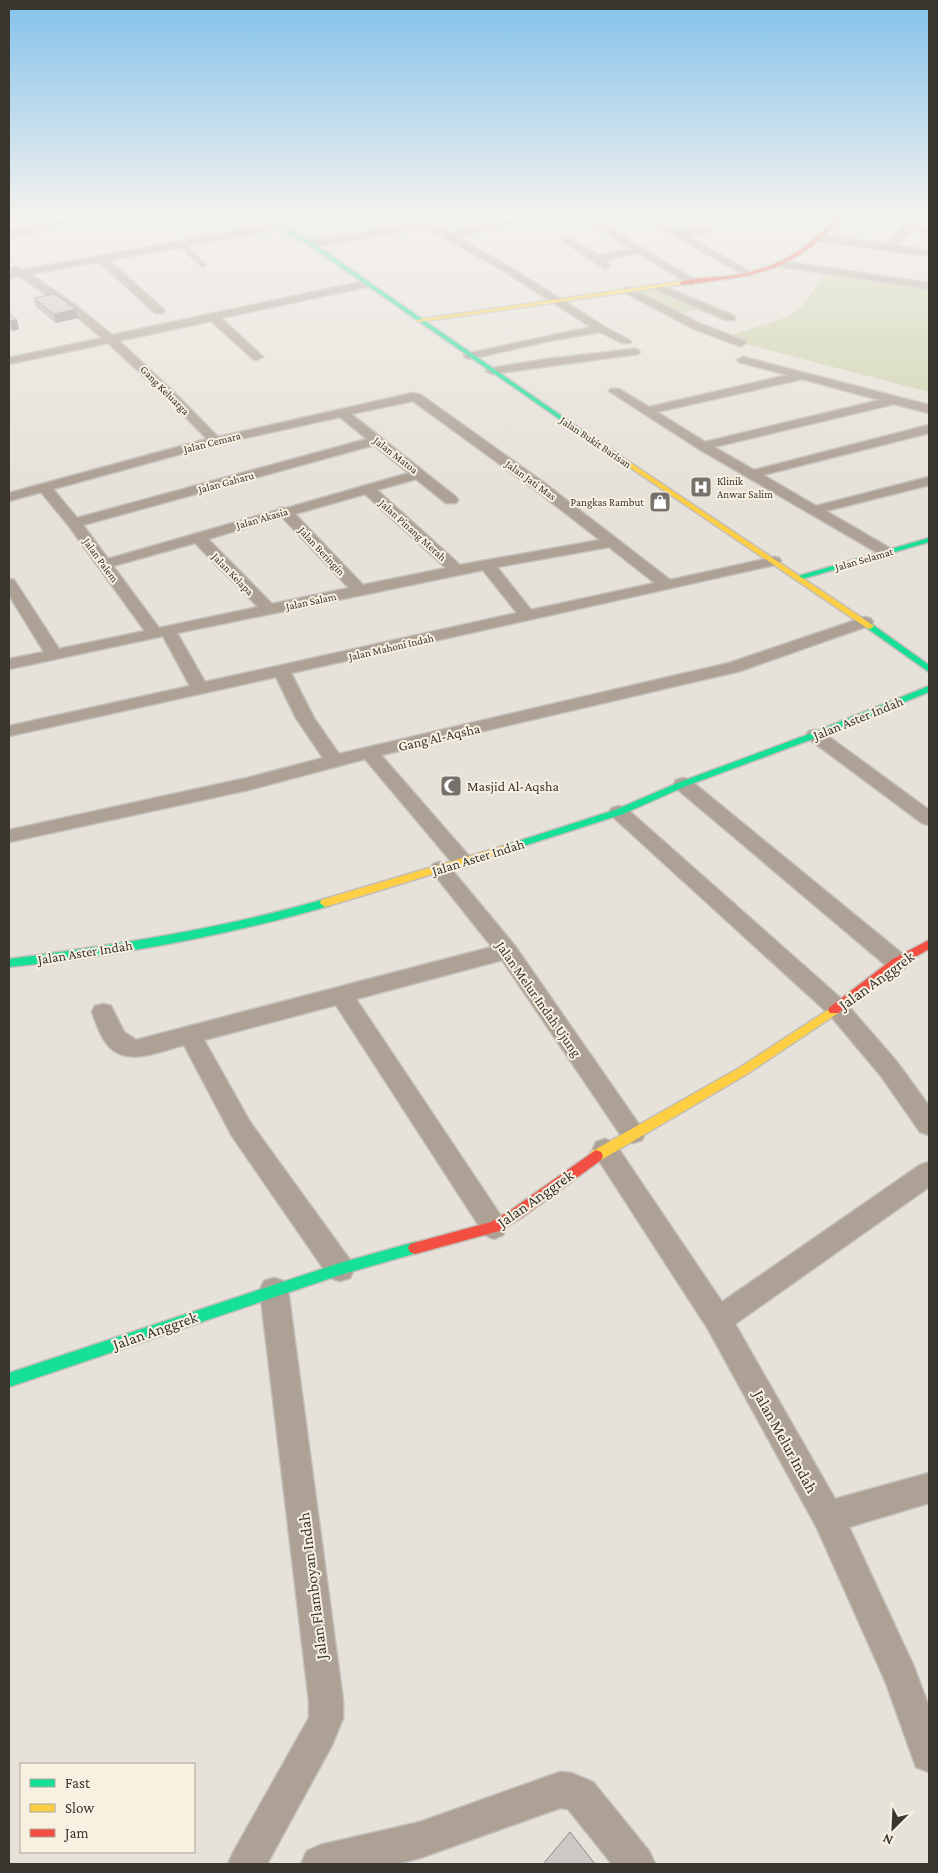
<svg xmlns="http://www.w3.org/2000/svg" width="938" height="1873" font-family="'Crimson Pro',serif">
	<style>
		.green { fill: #ccd2aa }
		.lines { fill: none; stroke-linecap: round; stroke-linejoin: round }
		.lane-casing { stroke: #c3beb8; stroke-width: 3 }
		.street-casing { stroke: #c3beb8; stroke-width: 3 }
		.fast-casing { stroke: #c3beb8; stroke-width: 3 }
		.slow-casing { stroke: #c3beb8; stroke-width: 3 }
		.jam-casing { stroke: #c3beb8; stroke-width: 3 }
		.lane { fill: #ada095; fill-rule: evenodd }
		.street { fill: #ada095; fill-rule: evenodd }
		.fast { fill: #16e098; fill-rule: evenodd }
		.slow { fill: #ffcf43; fill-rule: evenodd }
		.jam { fill: #f24e42; fill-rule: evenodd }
		.wall { fill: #b0aba9 }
		.shaded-wall { fill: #908b8a }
		.building { fill: #cdc7c5; stroke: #908b8a }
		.labels { text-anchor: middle; stroke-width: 4; stroke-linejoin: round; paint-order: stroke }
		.far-street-label { font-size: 11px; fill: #393630; stroke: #f8f0e1 }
		.far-poi-label { font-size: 11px; fill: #393630; stroke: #f8f0e1; text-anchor: start }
		.street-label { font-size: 14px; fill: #393630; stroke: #f8f0e1 }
		.poi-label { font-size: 14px; fill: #393630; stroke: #f8f0e1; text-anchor: start }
		.near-street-label { font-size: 16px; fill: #393630; stroke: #f8f0e1 }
	</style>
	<rect width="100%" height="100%" fill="#e6e1d9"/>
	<g class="green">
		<polygon points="825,274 929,288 929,392 723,338 787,317 802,306"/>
		<polygon points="659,287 705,308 675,315 633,292"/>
	</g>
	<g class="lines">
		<g class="lane-casing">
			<polygon id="lane" points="178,242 182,242 205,264 205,266 201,266 178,244"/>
		</g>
		<g class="street-casing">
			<g id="street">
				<polygon points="74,217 91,217 9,238 9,232"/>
				<polygon points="411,217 422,217 450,233 524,217 542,217 457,237 513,269 605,327 631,341 630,343 622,343 600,332 549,341 470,359 466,358 464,356 466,354 470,353 591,327 507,273 426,227 311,247 306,244 311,241 419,223"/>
				<polygon points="641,217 652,217 679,232 710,228 710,232 687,236 754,274 749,277 746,276"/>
				<polygon points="721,217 735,217 745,222 741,225"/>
				<polygon points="598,221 695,280 697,282 692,285 689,284 639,253 604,260 610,266 605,269 563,241 568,238 571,239 598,255 632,249 595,226 595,222"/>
				<path d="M281,223L285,226L284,228L109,260L163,309L164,311L163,313H155L99,262L30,274L74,304L112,335L365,281L368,282V286L365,287L221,318L261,355L263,357L257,360L253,359L211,321L119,341L173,391L218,437L413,393L421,395L547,485L670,580L774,557L779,558L781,561L779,564L774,565L291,673L314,718L339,754L729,663L865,617L871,619L873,622L871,625L740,671L381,755L469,856L472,861L469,866L462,868L455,866L365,759L248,790L9,842V830L247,778L323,758L296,718L276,677L9,736V726L190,686L163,636L9,669V659L44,652L9,595V579L14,580L59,649L145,631L69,526L41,492L9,501V493L207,439L165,396L108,343L9,364V358L102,338L66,308L19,276L9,278V272L12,271L10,269L15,266L23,270ZM413,401L537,491L600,540L460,565L377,490L416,479L446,503H456L458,500L456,497L351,414ZM340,417L367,439L77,518L53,489L217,444ZM374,445L409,473L287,508H279L278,510L108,559L83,525ZM365,494L446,568L363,585L295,514ZM282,517L349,588L272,604L208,539ZM195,543L258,607L159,628L113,566ZM609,547L655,583L531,610L497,567ZM483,570L517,613L205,682L177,633Z"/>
				<polygon points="909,224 929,227 929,233 911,230 896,246 929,250 929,256 820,241 815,238 820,235 887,244 906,225"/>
				<polygon points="780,261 929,283 929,289 777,266 775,264"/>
				<polygon points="658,284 734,316 735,318 734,320 726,320 654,289 654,285"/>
				<polygon points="628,287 701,324 745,341 746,343 741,346 737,345 694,329 624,292 624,288"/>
				<polygon points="634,349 638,350 640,352 638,354 492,374 486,371 492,368 547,359"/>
				<path d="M743,357L929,405V413L894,404L714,447L754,470L929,425V433L763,475L816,506L929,477V485L826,511L893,550L895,553L893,556H883L699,449L609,391L611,389H619L649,407L788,375L739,362L737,360ZM802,379L880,400L705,442L657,412Z"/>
				<polygon points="815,730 821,731 929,810 929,825 922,823 809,739 806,735 809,731"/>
				<polygon points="683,778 690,780 905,956 908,962 905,968 897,970 889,968 676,788 674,784 676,780"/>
				<polygon points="619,806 626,808 845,1002 897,1062 929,1106 929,1135 920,1132 881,1076 829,1014 612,816 609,812 612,808"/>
				<path d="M440,862L447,864L515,946L645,1133L642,1140L633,1143L624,1140L502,960L356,999L503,1219L507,1227L503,1235L494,1239L485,1235L336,1005L204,1040L250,1122L350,1260L354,1269L350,1278L340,1281L330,1278L232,1136L184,1045C160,1051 126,1068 107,1044C100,1036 96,1022 92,1012L95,1006L103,1004L111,1006L124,1032L136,1040L492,947L430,869L433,864Z"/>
				<polygon points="605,1139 614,1142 722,1302 920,1165 929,1162 929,1187 735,1324 835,1499 929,1473 929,1503 849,1527 914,1667 929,1707 929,1772 916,1767 886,1683 817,1528 708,1329 596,1156 593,1149 596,1142"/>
				<polygon points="274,1278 284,1281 288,1290 343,1701 343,1718 332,1745 267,1864 228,1864 234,1851 309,1718 309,1701 260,1290 264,1281"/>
				<polygon points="560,1772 571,1773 593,1782 649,1851 655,1864 612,1864 568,1809 560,1808 420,1858 396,1864 301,1864 307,1851 320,1845 420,1822"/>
			</g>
		</g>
		<g class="fast-casing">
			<g id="fast">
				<polygon points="260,217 266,217 313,243 599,442 594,443 309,245"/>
				<polygon points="929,538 929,542 802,579 795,577"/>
				<polygon points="870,623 929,665 929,672 867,628 867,624"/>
				<polygon points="929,686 929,692 818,737 686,786 623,814 511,850 503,850 502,848 503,846 615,810 680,782 812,733"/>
				<path d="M325,899L330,903L329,906C225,936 117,956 9,967V959C116,945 221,929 325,899Z"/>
				<polygon points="415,1242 420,1244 422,1248 420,1252 340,1275 9,1387 9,1373 340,1263"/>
			</g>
		</g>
		<g class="slow-casing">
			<g id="slow">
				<polygon points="682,281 684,284 419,322 416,320"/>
				<polygon points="594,441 598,441 874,626 870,629 867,628 594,443"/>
				<polygon points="507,845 511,846 512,848 511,850 325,907 320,903 321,900"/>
				<polygon points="834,1006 838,1007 840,1010 838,1013 747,1074 601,1160 596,1162 591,1160 589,1156 591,1152 739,1068"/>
			</g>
		</g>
		<g class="jam-casing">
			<g id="jam">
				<path d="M838,217H843C791,274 755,276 682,285L679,283C691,277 715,278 729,276C778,269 803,252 838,217Z"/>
				<polygon points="929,940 929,949 901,965 838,1013 830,1013 828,1010 830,1007 893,959"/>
				<polygon points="596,1150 601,1152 603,1156 601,1160 521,1218 499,1231 415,1254 410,1252 408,1248 410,1244 491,1222 511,1210"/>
			</g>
		</g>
		<use href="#lane" class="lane"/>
		<use href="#street" class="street"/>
		<use href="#fast" class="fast"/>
		<use href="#slow" class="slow"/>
		<use href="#jam" class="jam"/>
	</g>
	<g class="wall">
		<polygon points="34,298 76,309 78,318 56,323 36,307"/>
		<polygon points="9,314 19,329 13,331 9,328"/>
	</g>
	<g class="shaded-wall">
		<polygon points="76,309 78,318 56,323 54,314"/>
		<polygon points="17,320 19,329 13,331 10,321"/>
	</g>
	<g class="building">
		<polygon points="54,294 76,309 54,314 34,298"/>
		<polygon points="9,314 17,320 10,321 9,320"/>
		<polygon points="570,1832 595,1864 543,1864"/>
	</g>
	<linearGradient id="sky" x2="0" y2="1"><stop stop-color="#83c2eb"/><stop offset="0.45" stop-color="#f4f2ee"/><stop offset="1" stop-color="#f4f2ee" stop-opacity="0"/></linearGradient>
	<rect width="938" height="479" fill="url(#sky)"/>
	<defs>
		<g id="hospital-square" transform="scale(1.125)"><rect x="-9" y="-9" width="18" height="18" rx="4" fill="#76726b" stroke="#f8f0e1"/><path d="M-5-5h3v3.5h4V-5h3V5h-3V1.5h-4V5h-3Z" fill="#fff"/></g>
		<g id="shop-square" transform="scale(1.125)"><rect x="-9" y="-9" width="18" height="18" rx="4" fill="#76726b" stroke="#f8f0e1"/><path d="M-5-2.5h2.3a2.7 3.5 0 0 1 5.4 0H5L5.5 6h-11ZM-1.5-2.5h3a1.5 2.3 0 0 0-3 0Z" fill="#fff"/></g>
		<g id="mosque-square" transform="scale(1.125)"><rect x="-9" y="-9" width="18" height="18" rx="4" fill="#76726b" stroke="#f8f0e1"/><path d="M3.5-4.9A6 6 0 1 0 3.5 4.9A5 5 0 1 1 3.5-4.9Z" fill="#fff"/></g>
	</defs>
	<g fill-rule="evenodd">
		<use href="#hospital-square" x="701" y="487"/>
		<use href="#shop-square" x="660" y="502"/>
		<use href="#mosque-square" x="451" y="786"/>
	</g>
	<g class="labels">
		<g class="far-street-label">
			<text transform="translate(165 390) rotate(45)" y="4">Gang Keluarga</text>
			<text transform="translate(212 442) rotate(-14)" y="4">Jalan Cemara</text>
			<text transform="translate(596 442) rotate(34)" y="4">Jalan Bukit Barisan</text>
			<text transform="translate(396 455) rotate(38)" y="4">Jalan Matoa</text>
			<text transform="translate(531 480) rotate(36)" y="4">Jalan Jati Mas</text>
			<text transform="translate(226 482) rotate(-15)" y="4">Jalan Gaharu</text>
			<text transform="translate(262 518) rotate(-16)" y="4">Jalan Akasia</text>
			<text transform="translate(413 530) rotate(42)" y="4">Jalan Pinang Merah</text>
			<text transform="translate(322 551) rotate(47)" y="4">Jalan Beringin</text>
			<text transform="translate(864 559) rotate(-16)" y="4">Jalan Selamat</text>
			<text transform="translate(101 560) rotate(54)" y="4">Jalan Palem</text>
			<text transform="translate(233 574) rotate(46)" y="4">Jalan Kelapa</text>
			<text transform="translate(311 601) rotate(-12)" y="4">Jalan Salam</text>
			<text transform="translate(391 647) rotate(-13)" y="4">Jalan Mahoni Indah</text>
		</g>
		<g class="far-poi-label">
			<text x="717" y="485">Klinik<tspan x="717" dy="13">Anwar Salim</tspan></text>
			<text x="644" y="506" text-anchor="end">Pangkas Rambut</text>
		</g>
		<g class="street-label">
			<text transform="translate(858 718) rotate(-22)" y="5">Jalan Aster Indah</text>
			<text transform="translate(439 737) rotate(-13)" y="5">Gang Al-Aqsha</text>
			<text transform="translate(478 857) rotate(-17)" y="5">Jalan Aster Indah</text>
			<text transform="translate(85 952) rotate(-9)" y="5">Jalan Aster Indah</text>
			<text transform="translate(539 999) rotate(55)" y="5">Jalan Melur Indah Ujung</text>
		</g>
		<g class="poi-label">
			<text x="467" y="791">Masjid Al-Aqsha</text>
		</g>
		<g class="near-street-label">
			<text transform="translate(876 980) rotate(-36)" y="6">Jalan Anggrek</text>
			<text transform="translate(535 1198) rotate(-35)" y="6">Jalan Anggrek</text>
			<text transform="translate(155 1330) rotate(-19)" y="6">Jalan Anggrek</text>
			<text transform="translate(786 1441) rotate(61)" y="6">Jalan Melur Indah</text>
			<text transform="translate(312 1586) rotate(-97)" y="6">Jalan Flamboyan Indah</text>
		</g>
	</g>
	<rect width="938" height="1873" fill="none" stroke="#393630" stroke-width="20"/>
	<rect x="20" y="1763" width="175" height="90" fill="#f8f0e1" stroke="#aca69a"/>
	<rect x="30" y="1779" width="25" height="8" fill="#16e098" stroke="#aca69a"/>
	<text x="65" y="1788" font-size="15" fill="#393630">Fast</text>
	<rect x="30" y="1804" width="25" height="8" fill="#ffcf43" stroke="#aca69a"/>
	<text x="65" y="1813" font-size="15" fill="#393630">Slow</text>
	<rect x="30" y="1829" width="25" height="8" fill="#f24e42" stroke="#aca69a"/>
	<text x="65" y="1838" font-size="15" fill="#393630">Jam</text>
	<g transform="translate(893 1828) rotate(204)" stroke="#f8f0e1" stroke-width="4" paint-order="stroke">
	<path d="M0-4L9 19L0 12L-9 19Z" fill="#393630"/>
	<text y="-8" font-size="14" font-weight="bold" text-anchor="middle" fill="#393630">N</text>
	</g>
</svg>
